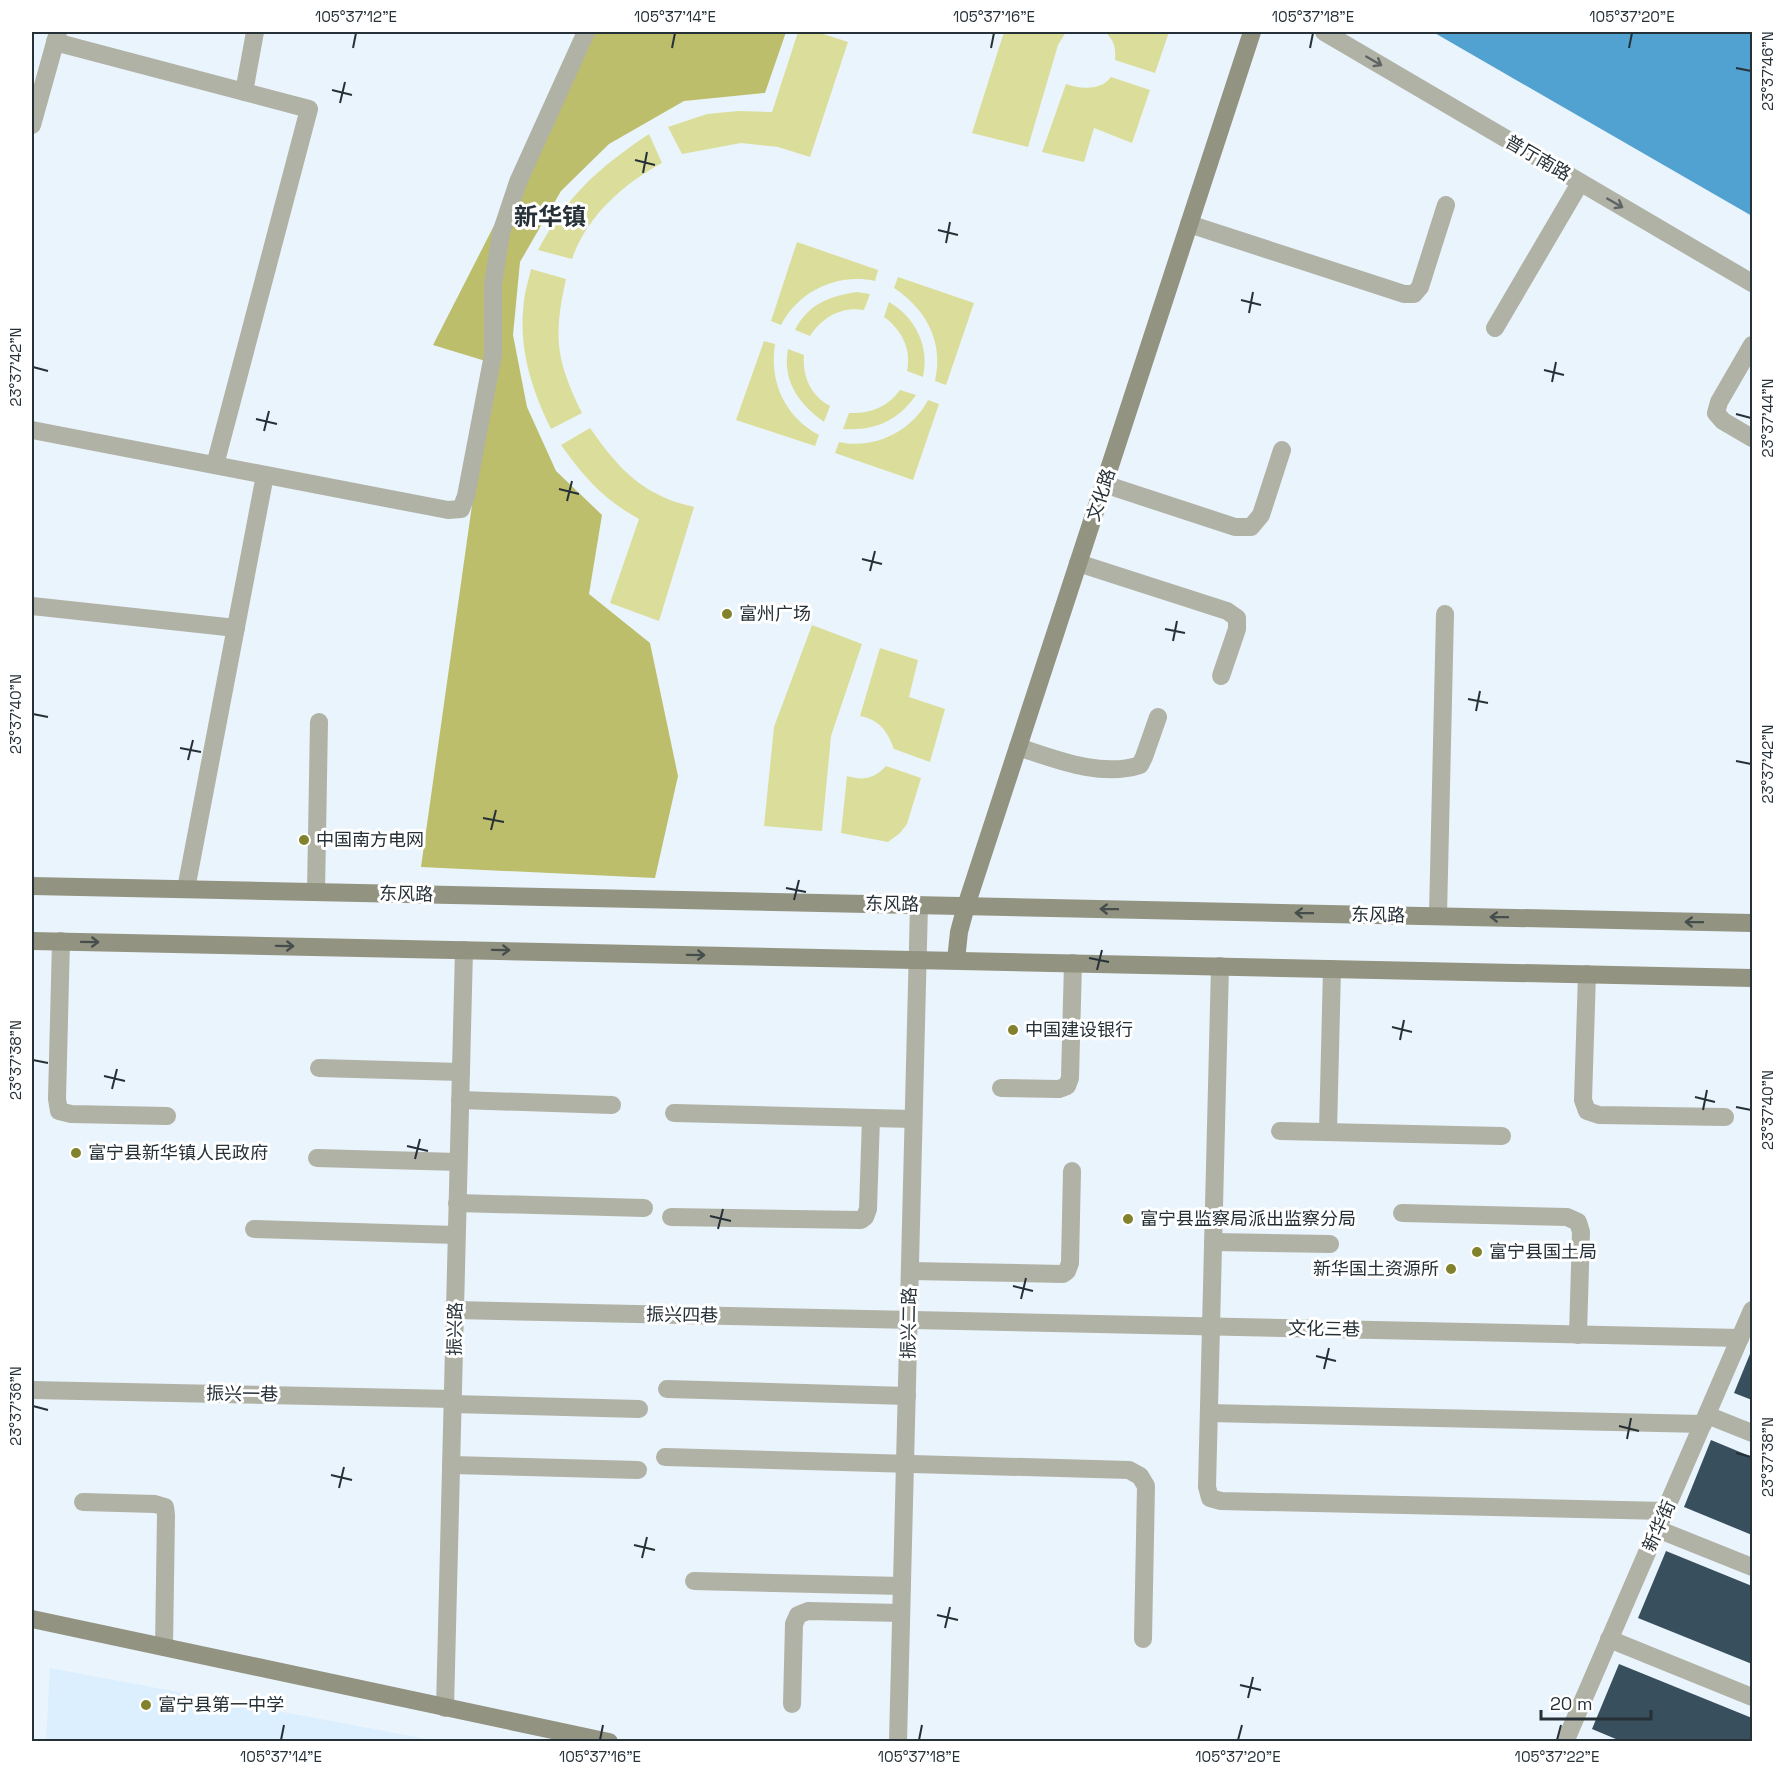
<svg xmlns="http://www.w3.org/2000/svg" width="1784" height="1773" font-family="'Space Grotesk','Noto Sans SC',sans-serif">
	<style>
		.built { fill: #dbeffe }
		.green { fill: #dbde9a }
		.forest { fill: #bcbe6b }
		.water { fill: #51a1d1 }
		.building { fill: #384f5e }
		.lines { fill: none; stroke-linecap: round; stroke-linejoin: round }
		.service { stroke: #b1b2a6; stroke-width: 18 }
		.minor { stroke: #b1b2a6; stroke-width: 18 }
		.tertiary { stroke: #b1b2a6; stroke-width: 18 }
		.secondary { stroke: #929381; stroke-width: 18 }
		.oneway { stroke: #5e6463 }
		.oneway2 { stroke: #464e4d }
		.ticks { fill: none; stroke: #263037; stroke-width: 2 }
		.poi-dot { fill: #81822b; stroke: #fff; stroke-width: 2 }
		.labels { text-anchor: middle; stroke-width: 6; stroke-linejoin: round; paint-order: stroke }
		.street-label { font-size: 18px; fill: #263037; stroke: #fff }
		.poi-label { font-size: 18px; fill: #263037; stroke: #fff; text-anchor: start }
		.district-label { font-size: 24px; font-weight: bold; fill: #263037; stroke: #fff }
		.neatline { fill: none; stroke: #263037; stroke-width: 2 }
		.ticks-label { font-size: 15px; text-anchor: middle; fill: #263037 }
	</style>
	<rect width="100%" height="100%" fill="#eaf4fc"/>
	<polygon class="built" points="50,1668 437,1741 46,1741"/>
	<g class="green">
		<polygon points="798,32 817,32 848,42 810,157 778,147 741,143 682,154 668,127 707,114 738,111 772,112"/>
		<polygon points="1004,32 1066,32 1058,45 1028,147 972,133"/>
		<path d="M1105,32H1169L1155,73L1115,60C1116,47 1114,40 1105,32Z"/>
		<path d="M1111,77L1150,90L1132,143L1094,128L1084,162L1042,152L1066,84C1080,89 1101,91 1111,77Z"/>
		<path d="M649,134L662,163C623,184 587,216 572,259L538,250C567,196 598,168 649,134Z"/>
		<path d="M797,242L878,270L875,281C837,273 799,291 781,325L771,321Z"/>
		<path d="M531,269L566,279C553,337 556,360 582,413L551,429C531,388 518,347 524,301C525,290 529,279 531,269Z"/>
		<path d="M898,277L974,303L946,385L935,381C944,342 926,309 894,288Z"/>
		<path d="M857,292L870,294L864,310C842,306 822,317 810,336L795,330C808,304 830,296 857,292Z"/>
		<path d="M889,302C915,317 930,346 923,377L907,371C912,349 901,329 884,317Z"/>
		<path d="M764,341L775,344C769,382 785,417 819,435L815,446L736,420Z"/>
		<path d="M788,349L804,355C802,376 811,396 830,406L824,422C799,404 782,381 788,349Z"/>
		<path d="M900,390L916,395C898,421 875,431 843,429L849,413C870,414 888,407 900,390Z"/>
		<path d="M928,400L939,404L913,480L835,453L839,442C874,450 912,431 928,400Z"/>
		<path d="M590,428C609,455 628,480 659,495C670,501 683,504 694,507L659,621L610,603L639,519C604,500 584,477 561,445Z"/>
		<polygon points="812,625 862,644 831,736 822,831 764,826 774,727"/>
		<path d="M880,648L918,660L909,697L945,709L930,762L894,749C887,731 880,720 860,716Z"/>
		<path d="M886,766L921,778L907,824L900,833L888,842L841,833L847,776C863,781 874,779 886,766Z"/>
	</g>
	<polygon class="forest" points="593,32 786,32 765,93 684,101 609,144 561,191 520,262 513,335 527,407 556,471 602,515 589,594 650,643 678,776 655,878 421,867 492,363 433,345"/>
	<polygon class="water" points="1433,32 1752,32 1752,216"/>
	<g class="building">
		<polygon points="1752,1349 1752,1400 1734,1393"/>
		<polygon points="1711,1440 1752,1457 1752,1535 1684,1507"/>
		<polygon points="1666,1551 1752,1586 1752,1664 1638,1618"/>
		<polygon points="1619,1664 1752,1718 1752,1742 1623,1742 1592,1729"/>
	</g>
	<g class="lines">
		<g class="service">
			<polyline points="55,42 309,109 215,465"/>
			<polyline points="244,92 255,32"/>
			<polyline points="32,125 58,32"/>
			<polyline points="1189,224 1404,294 1414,294 1420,287 1446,205"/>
			<polyline points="1495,328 1580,183"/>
			<polyline points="1752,345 1719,402 1716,413 1723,421 1752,438"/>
			<polyline points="32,430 448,510 461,509 466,496 493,355 493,284 501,233 518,182 586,32"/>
			<polyline points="1104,484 1235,527 1251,527 1261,515 1282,450"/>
			<polyline points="1078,563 1227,611 1237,618 1237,629 1221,676"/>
			<polyline points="32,606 236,628"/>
			<path d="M1018,747C1055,759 1101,778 1140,765L1144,757L1158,717"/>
			<polyline points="186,889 265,475"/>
			<polyline points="316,892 319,722"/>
			<polyline points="1438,916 1445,614"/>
			<polyline points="61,941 57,1099 59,1111 71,1114 167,1116"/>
			<polyline points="1220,966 1207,1487 1210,1498 1221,1501 1665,1511"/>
			<polyline points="1587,974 1583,1100 1587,1111 1599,1115 1725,1117"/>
			<polyline points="319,1068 461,1072"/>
			<polyline points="1001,1088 1059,1089 1067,1086 1070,1078 1073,963"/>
			<polyline points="460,1100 612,1105"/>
			<polyline points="674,1113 913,1119"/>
			<polyline points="1280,1131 1502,1136"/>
			<polyline points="1328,1132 1332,969"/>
			<polyline points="317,1158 458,1162"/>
			<polyline points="457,1203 644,1208"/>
			<polyline points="1402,1213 1567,1217 1578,1222 1581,1232 1578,1335"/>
			<polyline points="671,1217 861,1220 865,1217 868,1209 871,1118"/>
			<polyline points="254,1229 456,1235"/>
			<polyline points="1213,1242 1330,1244"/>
			<polyline points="910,1271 1063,1274 1067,1271 1070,1263 1072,1171"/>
			<polyline points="667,1389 907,1396"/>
			<polyline points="452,1404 639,1409"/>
			<polyline points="1209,1413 1703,1424"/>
			<polyline points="1707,1415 1752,1433"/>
			<polyline points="665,1457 1129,1470 1140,1476 1146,1486 1143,1639"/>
			<polyline points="451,1465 638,1470"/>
			<polyline points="83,1502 155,1504 165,1507 166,1515 164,1647"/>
			<polyline points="1657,1529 1752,1567"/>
			<polyline points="694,1581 902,1586"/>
			<polyline points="1609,1639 1752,1697"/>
			<polyline points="792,1704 794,1624 798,1615 808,1611 901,1613"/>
		</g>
		<g class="minor">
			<polyline points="455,1310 1740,1338"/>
			<polyline points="32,1390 453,1399"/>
			<polyline points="445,1708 464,950"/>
		</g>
		<g class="tertiary">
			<polyline points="1324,32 1752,283"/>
			<polyline points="898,1742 919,905"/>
			<polyline points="1565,1742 1752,1310"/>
		</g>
		<g class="secondary">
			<polyline points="32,886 1752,923"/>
			<polyline points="32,941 1752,978"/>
			<polyline points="956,960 959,932 966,906 1252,32"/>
			<polyline points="32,1619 609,1742"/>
		</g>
	</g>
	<defs><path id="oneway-shaft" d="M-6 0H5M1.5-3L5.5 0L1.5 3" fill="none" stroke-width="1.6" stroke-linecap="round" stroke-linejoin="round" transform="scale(1.5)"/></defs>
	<g class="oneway">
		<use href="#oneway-shaft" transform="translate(1374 61) rotate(30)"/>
		<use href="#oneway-shaft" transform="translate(1615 203) rotate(30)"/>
	</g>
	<g class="oneway2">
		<use href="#oneway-shaft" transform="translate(1109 909) rotate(-179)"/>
		<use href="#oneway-shaft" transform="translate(1304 913) rotate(-179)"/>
		<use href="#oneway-shaft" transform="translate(1499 917) rotate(-179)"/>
		<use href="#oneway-shaft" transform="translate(1694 922) rotate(-179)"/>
		<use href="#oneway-shaft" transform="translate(90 942) rotate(1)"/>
		<use href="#oneway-shaft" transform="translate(285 946) rotate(1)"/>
		<use href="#oneway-shaft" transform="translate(501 950) rotate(1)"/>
		<use href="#oneway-shaft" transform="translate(696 955) rotate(1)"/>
	</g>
	<path class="ticks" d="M353,48L356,33M672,48L675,33M991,48L994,33M1310,48L1313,33M1629,48L1632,33M1736,68L1751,71M332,90L352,95M340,103L345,82M635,160L655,165M643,173L647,152M938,230L958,235M946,243L950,222M1241,300L1261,305M1249,313L1253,292M33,367L48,371M1544,370L1564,375M1552,382L1556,362M1736,414L1751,418M256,419L277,424M264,431L269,411M559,489L579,494M567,501L572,481M862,559L882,564M870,571L875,551M1165,629L1185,633M1173,641L1177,621M1468,699L1488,703M1476,711L1480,691M33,714L48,717M180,748L201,752M188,760L193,740M1736,761L1751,764M483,818L504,822M491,830L496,810M786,888L806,892M794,900L799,880M1089,958L1109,962M1097,970L1102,950M1392,1027L1412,1032M1400,1040L1404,1020M33,1060L48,1063M104,1076L125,1081M112,1089L117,1069M1695,1097L1715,1102M1736,1107L1751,1110M1703,1110L1707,1090M407,1146L428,1151M415,1159L420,1139M710,1216L731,1221M718,1229L723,1209M1013,1286L1033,1291M1021,1299L1026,1278M1316,1356L1336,1361M1324,1369L1329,1348M33,1406L48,1410M1619,1426L1639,1431M1627,1439L1631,1418M1736,1453L1751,1457M331,1475L352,1480M339,1488L344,1467M634,1545L655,1550M642,1558L647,1537M937,1615L958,1620M945,1628L950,1607M1240,1685L1261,1690M1248,1698L1253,1677M281,1740L284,1725M600,1740L603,1725M919,1740L922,1725M1238,1740L1242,1725M1557,1740L1561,1725"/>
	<g class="poi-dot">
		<circle cx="727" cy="614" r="6"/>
		<circle cx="304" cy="840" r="6"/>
		<circle cx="1013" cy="1030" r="6"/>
		<circle cx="76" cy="1153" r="6"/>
		<circle cx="1128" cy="1219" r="6"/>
		<circle cx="1477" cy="1252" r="6"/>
		<circle cx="1451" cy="1269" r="6"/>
		<circle cx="146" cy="1705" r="6"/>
	</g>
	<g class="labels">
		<g class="street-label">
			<text transform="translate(1538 158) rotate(30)" y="6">普厅南路</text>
			<text transform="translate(1101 495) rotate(-72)" y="6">文化路</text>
			<text transform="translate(406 894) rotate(1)" y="6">东风路</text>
			<text transform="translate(892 904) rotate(1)" y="6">东风路</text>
			<text transform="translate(1378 915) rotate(1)" y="6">东风路</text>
			<text transform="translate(682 1315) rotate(1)" y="6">振兴四巷</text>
			<text transform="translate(909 1323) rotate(-89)" y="6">振兴二路</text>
			<text transform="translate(455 1329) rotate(-89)" y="6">振兴路</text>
			<text transform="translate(1324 1329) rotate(1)" y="6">文化三巷</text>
			<text transform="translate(242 1394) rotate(1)" y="6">振兴一巷</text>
			<text transform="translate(1659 1526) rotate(-66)" y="6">新华街</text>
		</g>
		<g class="poi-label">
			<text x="739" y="620">富州广场</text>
			<text x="316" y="846">中国南方电网</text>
			<text x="1025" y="1036">中国建设银行</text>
			<text x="88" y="1159">富宁县新华镇人民政府</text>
			<text x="1140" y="1225">富宁县监察局派出监察分局</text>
			<text x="1489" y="1258">富宁县国土局</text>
			<text x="1439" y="1275" text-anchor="end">新华国土资源所</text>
			<text x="158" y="1711">富宁县第一中学</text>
		</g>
		<g class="district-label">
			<text x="550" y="225">新华镇</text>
		</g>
	</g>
	<rect width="1784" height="1773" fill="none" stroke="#ffffff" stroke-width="66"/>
	<path d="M1541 1710v9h110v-9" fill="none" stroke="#263037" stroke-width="3"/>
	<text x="1550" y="1710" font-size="18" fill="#263037" stroke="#ffffff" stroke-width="4.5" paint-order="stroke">20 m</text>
	<rect x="33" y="33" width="1718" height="1707" class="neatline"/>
	<g class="ticks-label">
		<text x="356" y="22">105°37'12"E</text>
		<text x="675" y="22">105°37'14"E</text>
		<text x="994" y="22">105°37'16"E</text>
		<text x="1313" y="22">105°37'18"E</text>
		<text x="1632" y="22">105°37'20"E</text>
		<text transform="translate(1768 71) rotate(-90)" y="5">23°37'46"N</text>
		<text transform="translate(16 367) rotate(-90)" y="5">23°37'42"N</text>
		<text transform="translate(1768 418) rotate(-90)" y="5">23°37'44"N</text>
		<text transform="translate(16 714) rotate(-90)" y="5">23°37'40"N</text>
		<text transform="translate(1768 764) rotate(-90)" y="5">23°37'42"N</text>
		<text transform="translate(16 1060) rotate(-90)" y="5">23°37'38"N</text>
		<text transform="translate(1768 1110) rotate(-90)" y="5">23°37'40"N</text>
		<text transform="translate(16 1406) rotate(-90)" y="5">23°37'36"N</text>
		<text transform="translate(1768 1457) rotate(-90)" y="5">23°37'38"N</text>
		<text x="281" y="1762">105°37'14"E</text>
		<text x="600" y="1762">105°37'16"E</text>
		<text x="919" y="1762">105°37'18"E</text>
		<text x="1238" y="1762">105°37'20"E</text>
		<text x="1557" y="1762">105°37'22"E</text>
	</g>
</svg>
